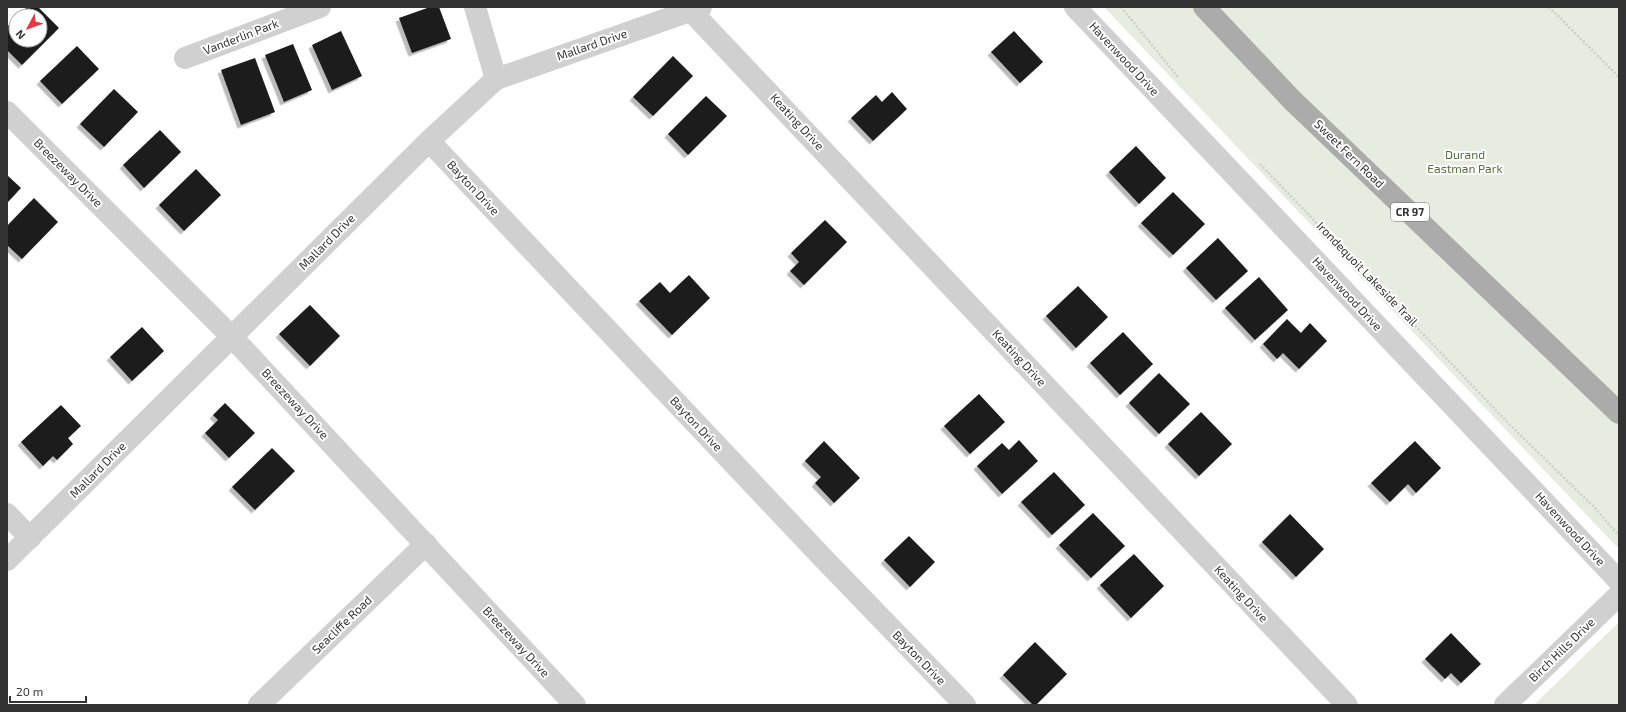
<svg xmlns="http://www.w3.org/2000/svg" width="1626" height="712" font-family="'Exo 2',sans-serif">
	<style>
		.green { fill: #e6ecdf }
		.building { fill: #1a1a1a; filter: url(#shadow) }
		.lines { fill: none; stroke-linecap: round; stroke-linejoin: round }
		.path { stroke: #cdcdcd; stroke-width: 2.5; stroke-dasharray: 2 2; stroke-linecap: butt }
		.minor { stroke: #d0d0d0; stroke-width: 22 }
		.major { stroke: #ababab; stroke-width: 22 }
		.labels { text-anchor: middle; stroke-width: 4; stroke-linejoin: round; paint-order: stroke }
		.shield { fill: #fff; stroke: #707070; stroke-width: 1 }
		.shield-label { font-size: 11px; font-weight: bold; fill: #333 }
		.street-label { font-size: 12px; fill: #333; stroke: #fff }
		.park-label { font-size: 12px; fill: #56703f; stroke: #fff }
	</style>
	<defs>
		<filter id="shadow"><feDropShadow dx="-3.5" dy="3.5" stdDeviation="0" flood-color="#0004"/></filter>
	</defs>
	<rect width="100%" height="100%" fill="#fff"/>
	<g class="green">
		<polygon points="1104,7 1619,7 1619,549"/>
		<polygon points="1619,622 1619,705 1534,705"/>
	</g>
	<g class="building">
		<polygon points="27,7 38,7 59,28 22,65 7,50 7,27 16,18 16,40 40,40 40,16 18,16"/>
		<polygon points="430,7 439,7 451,39 412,53 399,18"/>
		<polygon points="341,31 362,76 332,90 312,45"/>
		<polygon points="1014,31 1043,62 1020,83 991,52"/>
		<polygon points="293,44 312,90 284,102 265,55"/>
		<polygon points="77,46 99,69 62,104 40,81"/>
		<polygon points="673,56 693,76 653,116 633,97"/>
		<polygon points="255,58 275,112 241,125 221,70"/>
		<polygon points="114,89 138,112 104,147 80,124"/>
		<polygon points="892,92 907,109 873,141 851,118 876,95 882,102"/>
		<polygon points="706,96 727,116 688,155 668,134"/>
		<polygon points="160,130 181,152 144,188 123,165"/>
		<polygon points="1136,146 1166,178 1139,204 1109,172"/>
		<polygon points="196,169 221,195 184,231 159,205"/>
		<polygon points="7,175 21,188 7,203"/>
		<polygon points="1173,192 1205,224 1173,255 1141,223"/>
		<polygon points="34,198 58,222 22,259 7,245 7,226"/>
		<polygon points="825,220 847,242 804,285 790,271 799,262 791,253"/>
		<polygon points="1218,238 1248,271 1216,300 1186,268"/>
		<polygon points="689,275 710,298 672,335 639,301 660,282 670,293"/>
		<polygon points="1259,277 1288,310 1255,340 1225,308"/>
		<polygon points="1078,286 1108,317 1076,348 1046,316"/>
		<polygon points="310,305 340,336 310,366 279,334"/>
		<polygon points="1287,319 1301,333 1310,323 1327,341 1299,369 1283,353 1277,359 1263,344"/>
		<polygon points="142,327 164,351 132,381 110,357"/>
		<polygon points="1123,332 1153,364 1120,395 1090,363"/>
		<polygon points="1159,373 1190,404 1159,434 1129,403"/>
		<polygon points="979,394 1005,422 970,454 944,426"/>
		<polygon points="225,403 255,433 229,458 205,433 218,420 213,415"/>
		<polygon points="61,405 81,426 68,438 73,444 57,460 53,456 43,466 21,442"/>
		<polygon points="1201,412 1232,444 1199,476 1168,444"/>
		<polygon points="1019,440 1038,461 1002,494 977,466 1002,443 1009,450"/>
		<polygon points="824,441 860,478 834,503 815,483 821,477 805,461"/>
		<polygon points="1415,441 1441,468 1416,493 1408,484 1390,502 1371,483"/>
		<polygon points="272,448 295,471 255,510 232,487"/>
		<polygon points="1054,472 1085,505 1052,535 1021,502"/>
		<polygon points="1093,513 1125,546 1091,578 1059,545"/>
		<polygon points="1290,514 1324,549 1296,577 1262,542"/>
		<polygon points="909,536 935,562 910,587 884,560"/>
		<polygon points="1134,554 1164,586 1131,618 1100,585"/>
		<polygon points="1451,633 1481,664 1461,683 1451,673 1445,679 1425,659"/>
		<polygon points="1035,642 1067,674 1036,705 1033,705 1003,675"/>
	</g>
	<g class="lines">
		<g class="path">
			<polyline points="1121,7 1178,77"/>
			<polyline points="1549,7 1619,77"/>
			<polyline points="1260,164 1512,427 1594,507 1619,536"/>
		</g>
		<g class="minor">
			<polyline points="475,7 496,79"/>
			<polyline points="1075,7 1619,581"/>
			<polyline points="691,11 1347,705"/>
			<polyline points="185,58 320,7"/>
			<polyline points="7,112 232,337 575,705"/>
			<polyline points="429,141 822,557 965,705"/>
			<polyline points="7,514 30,538"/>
			<polyline points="7,560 429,141 496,79 701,7"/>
			<polyline points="259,705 426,544"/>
			<polyline points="1505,705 1619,595"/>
		</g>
		<polyline class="major" points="1204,7 1292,100 1619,413"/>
	</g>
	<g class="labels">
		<rect class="shield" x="1391" y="203" width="38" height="18" rx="3"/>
		<g class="shield-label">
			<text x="1410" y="216">CR 97</text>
		</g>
		<g class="street-label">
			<text transform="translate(241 37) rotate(-21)" y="4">Vanderlin Park</text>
			<text transform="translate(592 45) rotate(-19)" y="4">Mallard Drive</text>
			<text transform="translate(1124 59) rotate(47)" y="4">Havenwood Drive</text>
			<text transform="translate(797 122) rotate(47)" y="4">Keating Drive</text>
			<text transform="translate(1349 154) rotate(44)" y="4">Sweet Fern Road</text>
			<text transform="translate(68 173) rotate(45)" y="4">Breezeway Drive</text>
			<text transform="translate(473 188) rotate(47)" y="4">Bayton Drive</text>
			<text transform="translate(327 242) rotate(-45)" y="4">Mallard Drive</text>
			<text transform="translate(1367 274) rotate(46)" y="4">Irondequoit Lakeside Trail</text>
			<text transform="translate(1347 294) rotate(47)" y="4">Havenwood Drive</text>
			<text transform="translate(1019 358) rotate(47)" y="4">Keating Drive</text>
			<text transform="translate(295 404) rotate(47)" y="4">Breezeway Drive</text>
			<text transform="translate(696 424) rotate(47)" y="4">Bayton Drive</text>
			<text transform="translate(98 470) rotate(-45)" y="4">Mallard Drive</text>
			<text transform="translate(1570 529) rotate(47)" y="4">Havenwood Drive</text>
			<text transform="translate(1241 594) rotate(47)" y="4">Keating Drive</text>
			<text transform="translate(342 625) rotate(-44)" y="4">Seacliffe Road</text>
			<text transform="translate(516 642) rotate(47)" y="4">Breezeway Drive</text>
			<text transform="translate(1562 650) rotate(-44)" y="4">Birch Hills Drive</text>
			<text transform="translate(919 658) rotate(46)" y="4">Bayton Drive</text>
		</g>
		<g class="park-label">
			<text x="1465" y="159">Durand<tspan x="1465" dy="14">Eastman Park</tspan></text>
		</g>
	</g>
	<rect width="1626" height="712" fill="none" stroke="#333333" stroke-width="16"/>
	<g transform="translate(28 28) rotate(229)"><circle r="19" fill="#ffffff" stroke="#adadad"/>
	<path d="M0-3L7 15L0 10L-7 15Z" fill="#e63946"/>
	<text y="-6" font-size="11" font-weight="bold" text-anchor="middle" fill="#333333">N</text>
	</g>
	<path d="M10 696v6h76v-6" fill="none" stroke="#333333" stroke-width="2"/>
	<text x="16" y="696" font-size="12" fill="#333333" stroke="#ffffff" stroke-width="3" paint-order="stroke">20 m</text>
</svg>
